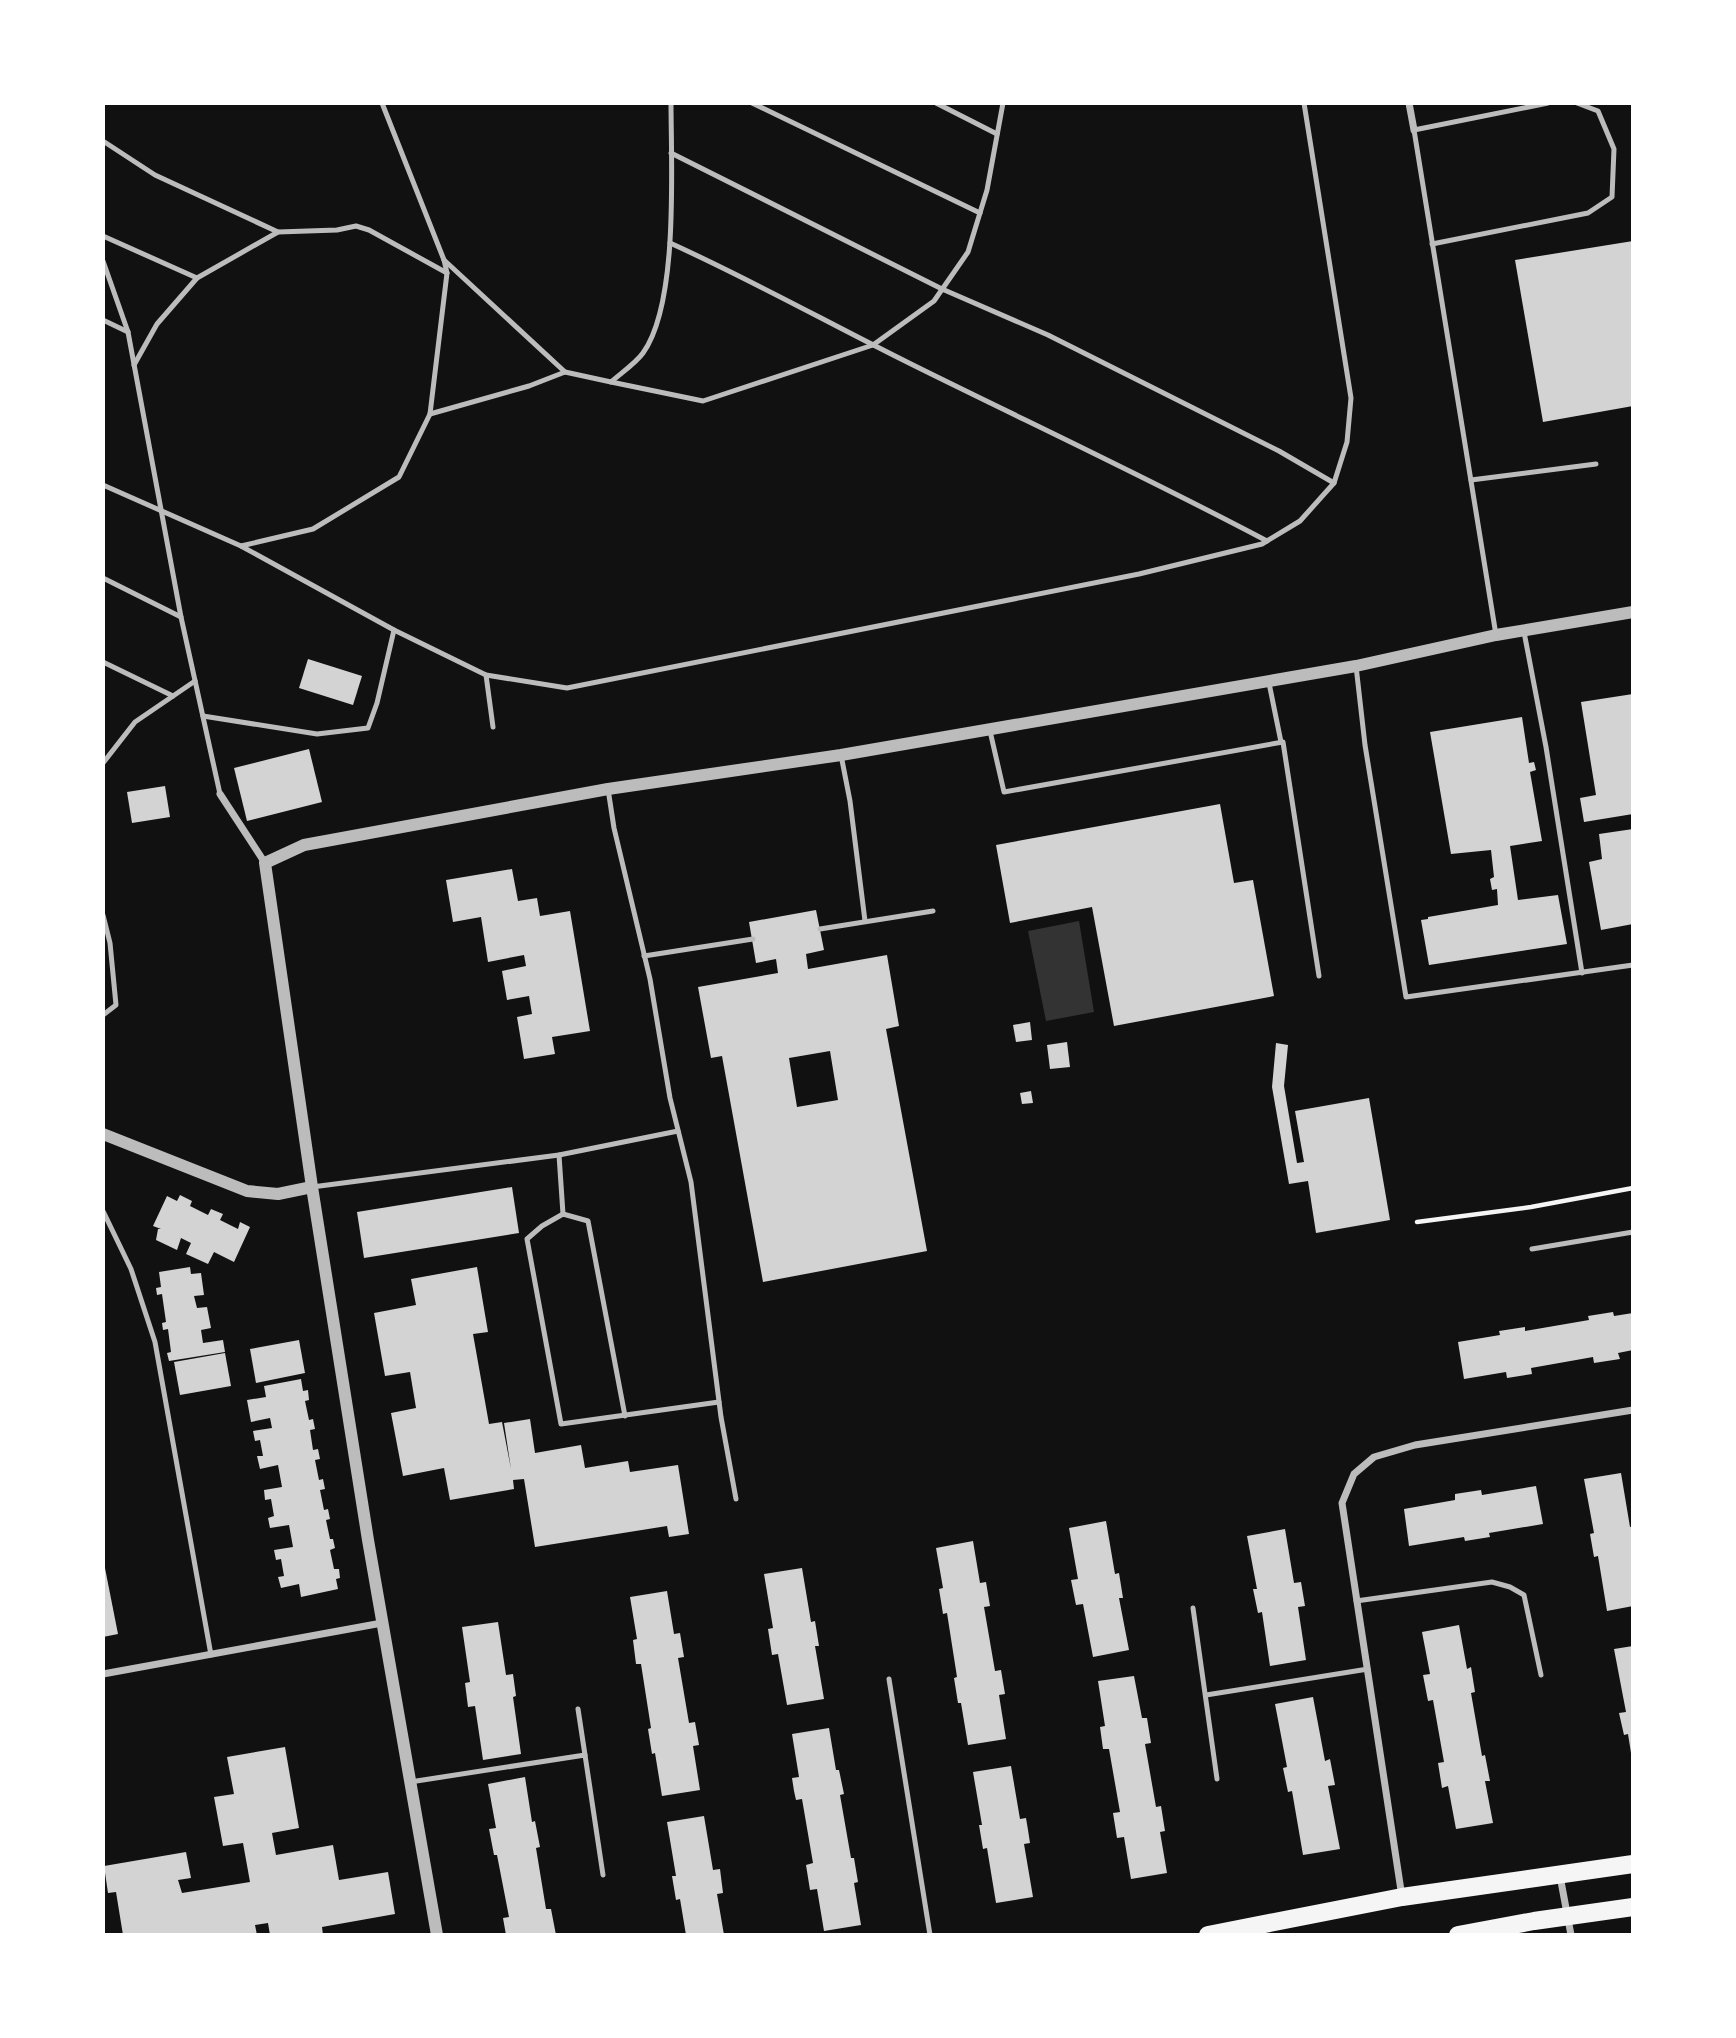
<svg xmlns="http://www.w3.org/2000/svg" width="1736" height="2038" font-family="'Golos Text',sans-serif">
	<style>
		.water { fill: #333 }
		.building { fill: #d3d3d3; fill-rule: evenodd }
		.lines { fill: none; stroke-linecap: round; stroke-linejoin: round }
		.path { stroke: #f5f5f5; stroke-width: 4.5 }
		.service { stroke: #bcbcbc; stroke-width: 5 }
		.minor { stroke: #bcbcbc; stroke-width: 7 }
		.tertiary { stroke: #bcbcbc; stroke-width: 12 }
		.primary { stroke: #f5f5f5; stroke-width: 18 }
	</style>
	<rect width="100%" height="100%" fill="#111"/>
	<polygon class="water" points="1079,921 1094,1012 1046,1021 1028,931"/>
	<g class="building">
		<polygon points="1633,241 1633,406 1543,422 1515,260"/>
		<polygon points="308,659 362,676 353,705 299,688"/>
		<polygon points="1633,694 1633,814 1584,822 1580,798 1596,795 1581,702"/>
		<polygon points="1522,717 1529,763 1534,762 1536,770 1530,772 1542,841 1510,846 1518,900 1558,895 1567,944 1429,965 1421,920 1428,919 1428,917 1498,905 1497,889 1492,890 1490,879 1494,877 1491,850 1451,854 1430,732"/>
		<polygon points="309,749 322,802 247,821 234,768"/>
		<polygon points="165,786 170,817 132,823 127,792"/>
		<polygon points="1220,804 1234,883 1253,880 1274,996 1114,1026 1092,907 1010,923 996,845"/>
		<polygon points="1633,829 1633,924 1601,930 1589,862 1602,859 1599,834"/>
		<polygon points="512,869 518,901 537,898 540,916 570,911 590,1031 552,1037 555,1054 524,1059 517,1017 532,1014 529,996 507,1000 502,971 526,966 524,955 488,962 481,917 453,922 446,880"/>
		<path d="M816,910L824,950L806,954L808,969L887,955L899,1026L886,1029L927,1251L763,1282L722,1056L711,1058L698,987L778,973L776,959L756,963L749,922ZM830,1051L838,1100L797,1107L789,1058Z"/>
		<polygon points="1030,1022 1032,1040 1016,1042 1013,1025"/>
		<polygon points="1067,1042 1070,1067 1050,1069 1047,1045"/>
		<polygon points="1276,1043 1288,1045 1284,1086 1297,1163 1304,1162 1295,1111 1369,1098 1390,1220 1316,1233 1308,1181 1289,1184 1272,1087"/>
		<polygon points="1031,1091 1033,1103 1022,1104 1020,1093"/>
		<polygon points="512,1187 519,1233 364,1258 357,1212"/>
		<polygon points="180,1195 192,1201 190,1206 208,1215 211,1209 223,1214 220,1220 238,1229 240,1222 250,1227 234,1262 214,1252 208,1264 186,1254 191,1243 181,1238 177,1250 156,1240 158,1229 161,1229 153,1226 167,1196 177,1201"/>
		<polygon points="190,1267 191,1274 201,1273 204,1295 194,1296 197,1308 207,1307 211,1328 201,1330 203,1343 223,1340 225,1352 169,1361 167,1353 171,1352 168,1329 163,1330 162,1323 166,1322 162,1294 157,1295 156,1288 161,1287 159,1272"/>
		<polygon points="477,1267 488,1332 473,1334 489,1424 502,1422 511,1469 504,1423 530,1419 535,1453 581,1445 585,1468 628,1461 630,1472 678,1465 689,1534 669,1537 667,1526 535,1547 524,1479 513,1480 514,1489 450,1500 444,1468 403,1476 391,1413 416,1408 410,1372 385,1376 374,1313 416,1305 411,1279"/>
		<polygon points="1613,1312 1614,1316 1633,1313 1633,1350 1618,1353 1620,1359 1594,1363 1593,1357 1531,1368 1532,1374 1507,1378 1506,1372 1464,1379 1458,1342 1500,1335 1499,1331 1525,1327 1525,1331 1589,1320 1588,1316"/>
		<polygon points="299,1340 305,1373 256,1383 250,1349"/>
		<polygon points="225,1353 231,1386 180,1395 174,1362"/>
		<polygon points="301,1379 303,1391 308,1390 309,1400 305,1401 309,1420 313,1419 315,1429 310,1430 313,1450 318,1449 320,1459 315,1460 319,1480 323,1479 325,1489 320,1490 324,1510 328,1509 330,1519 326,1520 330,1539 333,1539 335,1548 330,1550 334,1569 339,1569 340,1578 336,1579 338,1589 301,1597 299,1584 281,1588 278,1577 284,1576 281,1559 276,1560 274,1550 293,1547 289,1525 270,1528 268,1518 274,1516 271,1499 265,1500 264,1490 282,1487 278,1465 260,1469 257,1456 263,1456 260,1440 255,1441 253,1431 272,1428 270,1418 251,1422 247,1400 266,1397 264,1386"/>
		<polygon points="1621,1473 1630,1527 1633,1526 1633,1606 1607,1611 1598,1556 1594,1557 1590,1534 1594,1533 1584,1479"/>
		<polygon points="1536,1486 1543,1524 1489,1533 1490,1537 1465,1541 1464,1537 1409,1546 1404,1509 1455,1500 1455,1494 1481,1490 1482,1495"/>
		<polygon points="1106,1521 1115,1574 1119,1573 1123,1598 1119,1598 1129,1650 1093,1657 1083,1604 1076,1605 1071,1580 1078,1579 1069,1528"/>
		<polygon points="1285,1529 1294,1583 1301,1582 1305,1606 1298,1607 1306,1660 1270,1666 1262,1612 1258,1613 1253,1589 1257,1589 1247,1536"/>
		<polygon points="973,1541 980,1583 986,1582 990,1606 984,1607 995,1671 1001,1670 1005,1694 999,1695 1006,1739 968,1745 961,1703 958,1703 954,1678 957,1677 947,1613 943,1614 939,1589 943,1588 936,1548"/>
		<polygon points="103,1558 118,1634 103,1637"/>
		<polygon points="802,1568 811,1622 815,1621 819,1646 815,1646 824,1699 787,1705 778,1654 772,1655 768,1629 773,1628 764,1574"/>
		<polygon points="667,1591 674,1634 680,1633 684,1657 678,1658 689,1723 695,1722 699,1745 693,1746 700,1790 662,1796 655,1753 652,1754 648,1729 651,1728 641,1664 636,1664 633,1640 637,1639 630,1597"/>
		<polygon points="498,1622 506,1675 513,1674 516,1696 513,1697 521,1754 483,1760 475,1706 468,1707 465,1683 470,1682 462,1627"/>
		<polygon points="1459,1625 1467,1669 1471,1667 1475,1692 1471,1693 1482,1756 1485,1755 1490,1781 1485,1781 1493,1823 1456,1829 1448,1786 1442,1788 1438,1763 1444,1762 1433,1700 1428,1701 1423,1675 1430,1674 1422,1632"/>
		<polygon points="1633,1646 1633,1753 1631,1753 1628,1734 1624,1735 1619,1713 1626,1712 1614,1649"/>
		<polygon points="1134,1676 1142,1718 1147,1718 1151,1743 1145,1744 1156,1807 1161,1806 1165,1831 1160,1832 1167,1873 1131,1879 1124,1837 1117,1838 1113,1813 1120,1812 1109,1749 1103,1749 1100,1727 1105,1726 1098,1681"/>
		<polygon points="1313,1697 1325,1761 1330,1759 1335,1785 1328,1786 1340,1849 1303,1855 1292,1791 1288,1792 1283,1768 1287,1767 1275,1704"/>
		<polygon points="829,1728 836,1770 839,1770 844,1794 840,1795 851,1858 854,1858 858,1882 854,1883 861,1925 824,1931 817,1889 810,1890 806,1865 813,1863 802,1799 796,1800 794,1791 792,1778 799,1777 792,1734"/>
		<polygon points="285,1747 299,1828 272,1833 276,1855 333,1845 339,1880 388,1872 395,1914 322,1927 323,1935 270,1935 268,1923 255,1925 257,1935 123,1935 116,1892 108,1893 104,1866 186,1852 191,1878 178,1880 182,1893 250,1882 243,1843 223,1846 214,1797 234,1794 227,1757"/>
		<polygon points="1011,1766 1020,1819 1026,1818 1028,1830 1030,1843 1024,1844 1033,1897 996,1903 987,1848 983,1849 979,1825 982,1825 973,1772"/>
		<polygon points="525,1777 532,1822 535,1821 540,1847 536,1848 546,1909 551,1909 556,1935 506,1935 503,1918 509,1917 497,1855 494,1855 489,1829 496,1828 488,1784"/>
		<polygon points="704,1816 713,1870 720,1869 723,1893 717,1894 724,1935 686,1935 680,1899 676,1900 672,1876 676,1876 667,1822"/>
	</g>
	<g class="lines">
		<polyline class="path" points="1417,1222 1531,1207 1633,1188"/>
		<g class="service">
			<polyline points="752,103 980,213"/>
			<polyline points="936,103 997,134"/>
			<polyline points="103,141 155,175 278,232 337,230 356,226 369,230 447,273"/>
			<polyline points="671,153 942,289 1048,335 1279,451 1334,483"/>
			<polyline points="103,236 197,278"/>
			<path d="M670,243C752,280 830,324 911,364C1030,423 1150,479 1267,541"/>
			<polyline points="1432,244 1588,213 1612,197 1614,149 1598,111 1577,103"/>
			<polyline points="103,261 128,332 181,617 220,794"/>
			<polyline points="103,320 128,332"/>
			<polyline points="134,365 157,324 197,278 278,232"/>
			<path d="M565,372L611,382C621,373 636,363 643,353C679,303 671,165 671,103"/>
			<polyline points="611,382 703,401 873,345 934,301 968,252 987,190 1003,103"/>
			<polyline points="430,414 529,386 565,372 444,260"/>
			<polyline points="1471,480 1596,464"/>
			<polyline points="103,485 241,546 394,630 486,675 567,688 1139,574 1262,544 1300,521 1334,483 1347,442 1351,398 1304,103"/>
			<polyline points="241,546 313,529 399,477 430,414 447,273 444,260 382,103"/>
			<polyline points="103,578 181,617"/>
			<polyline points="1524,632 1546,747 1582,973"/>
			<polyline points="1496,635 1414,130 1548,103"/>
			<polyline points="103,662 173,696"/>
			<polyline points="1356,666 1365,745 1406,997 1633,965"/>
			<polyline points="486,675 493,727"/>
			<polyline points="1269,683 1281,742"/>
			<polyline points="203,716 317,734 368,728 377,703 394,630"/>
			<polyline points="990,731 1004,792 1283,742 1319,976"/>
			<polyline points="841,755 850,801 865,921"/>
			<polyline points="103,763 135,722 195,681"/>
			<polyline points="608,789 614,828 650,979 670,1098 691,1182 721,1417 736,1499"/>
			<polyline points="103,915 110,943 116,1005 103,1015"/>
			<polyline points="820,929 933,911"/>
			<polyline points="644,956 753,939"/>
			<polyline points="559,1155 563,1214"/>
			<polyline points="312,1187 559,1155 678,1131"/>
			<polyline points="103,1211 131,1269 155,1342 211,1655"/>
			<polyline points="1532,1249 1633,1232"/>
			<polyline points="625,1416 588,1221 563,1214 542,1226 527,1239 561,1424 719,1402"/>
			<polyline points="1356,1601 1492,1582 1510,1587 1524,1595 1541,1675"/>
			<polyline points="1193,1608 1217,1779"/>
			<polyline points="889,1679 930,1935"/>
			<polyline points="1206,1695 1368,1669"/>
			<polyline points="578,1709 585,1755"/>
			<polyline points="410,1782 585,1755 603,1875"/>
		</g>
		<g class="minor">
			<polyline points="1409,103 1414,130"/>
			<polyline points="220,794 265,863"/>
			<polyline points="103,1674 382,1623"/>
			<polyline points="1560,1876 1571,1935"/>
			<polyline points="1402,1897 1342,1503 1354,1474 1374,1457 1415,1445 1633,1410"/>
		</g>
		<g class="tertiary">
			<polyline points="103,1134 247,1191 278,1194 312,1187"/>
			<polyline points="437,1935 368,1540 312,1187 265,863 304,845 608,789 841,755 1356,666 1496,635 1633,612"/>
		</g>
		<g class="primary">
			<polyline points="1208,1935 1402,1897 1633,1864"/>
			<polyline points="1458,1935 1534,1921 1633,1907"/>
		</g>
	</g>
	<rect width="1736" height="2038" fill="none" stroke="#ffffff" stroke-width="210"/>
</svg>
